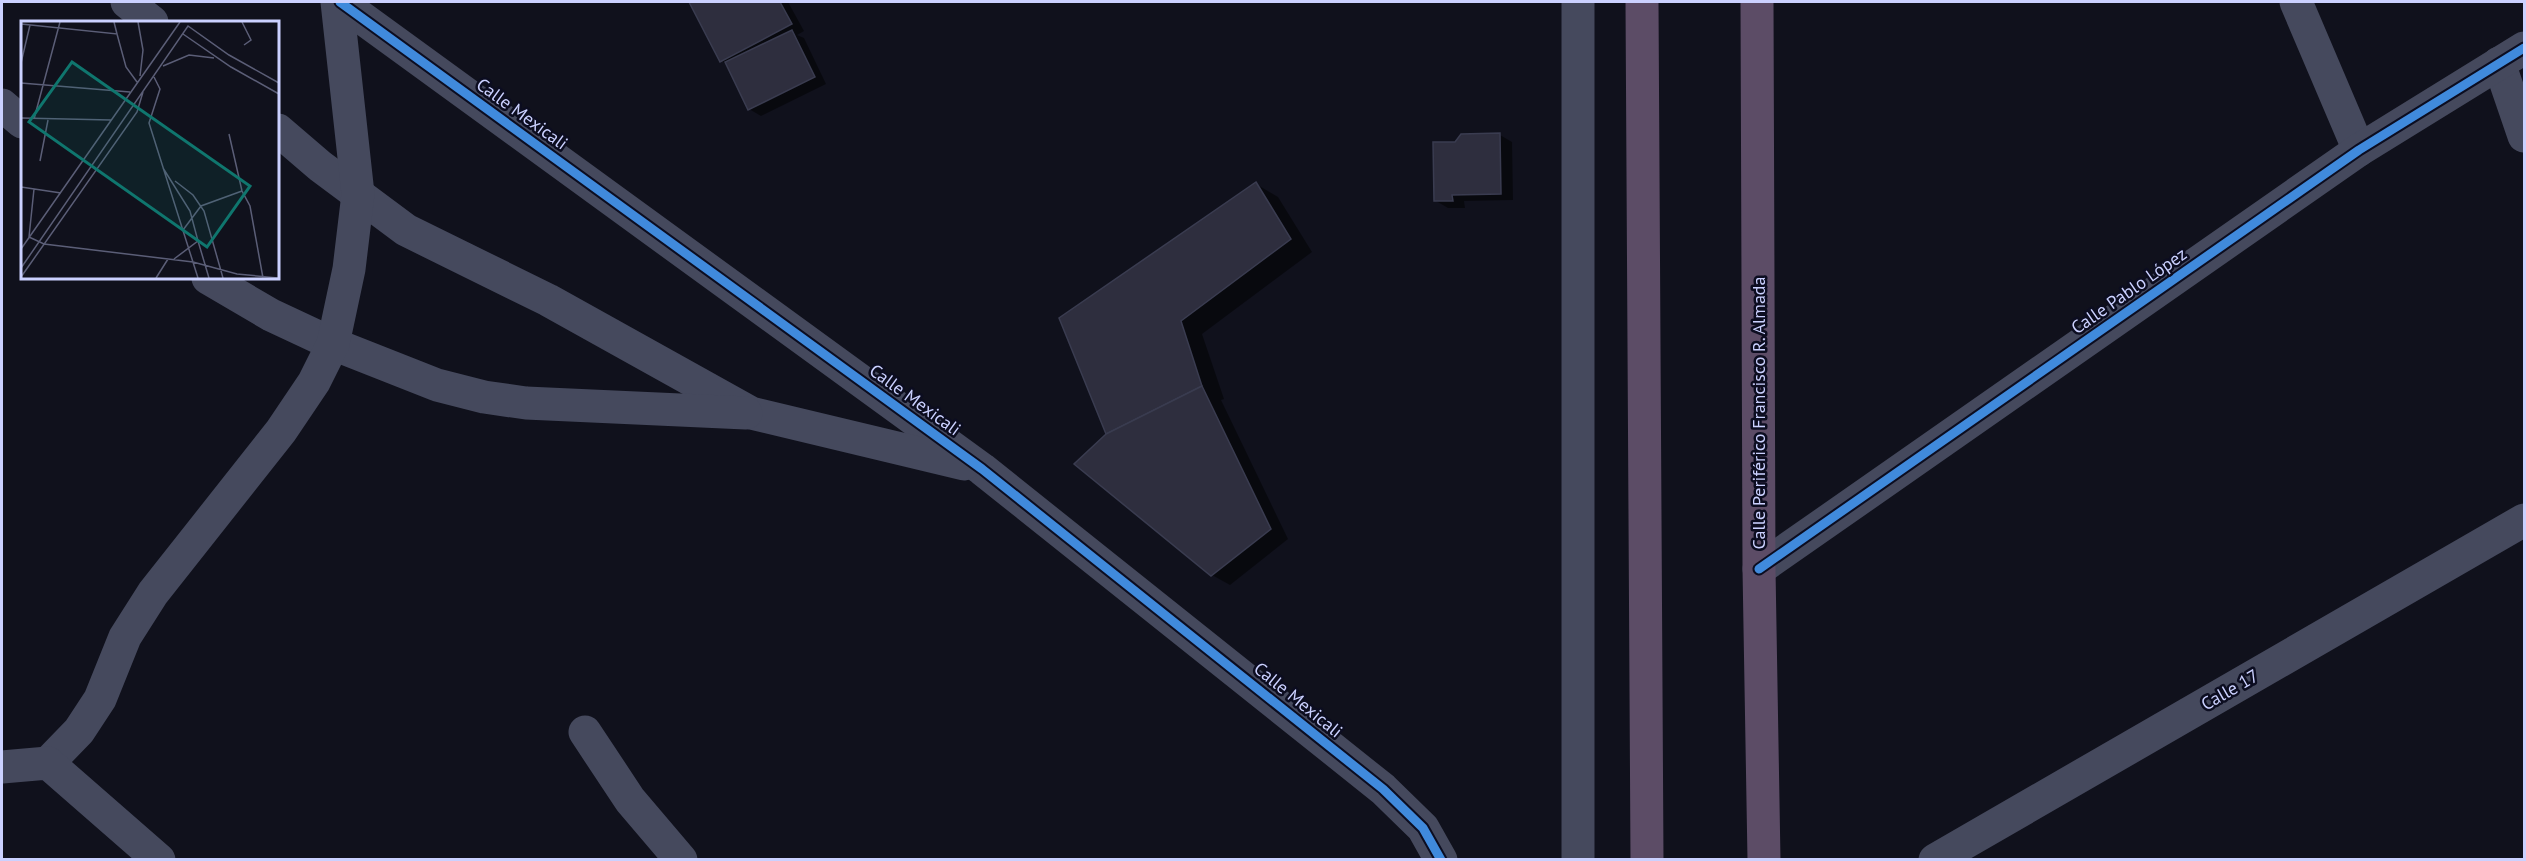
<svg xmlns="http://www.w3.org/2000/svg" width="2526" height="861" font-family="'PT Sans',sans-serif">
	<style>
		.shadow { fill: #0007 }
		.building { fill: #2e2e3e; stroke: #3a3c50; stroke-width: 1.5 }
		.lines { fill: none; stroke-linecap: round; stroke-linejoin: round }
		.minor { stroke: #45495d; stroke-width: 33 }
		.highway { stroke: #5c4c66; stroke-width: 33 }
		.cycleway-casing { stroke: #0c0d20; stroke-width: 13 }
		.cycleway { stroke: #408adc; stroke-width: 9 }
		.labels { text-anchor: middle; stroke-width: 5; stroke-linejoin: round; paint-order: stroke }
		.street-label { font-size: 18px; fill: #cbd1ff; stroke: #0c0d20 }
		.inset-road { fill: none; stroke: #5b5e77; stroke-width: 1.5 }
		.view { fill: #0f766e; fill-opacity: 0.15; stroke: #0f766e; stroke-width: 3 }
		.inset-edge { fill: none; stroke: #cbd1ff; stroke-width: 3 }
	</style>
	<rect width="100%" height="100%" fill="#10111c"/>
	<g class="shadow">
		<polygon points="691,2 788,2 804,31 797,35 804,38 826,84 761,116 749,109 727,64 721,61"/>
		<polygon points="1500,135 1512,142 1513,200 1464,201 1465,208 1448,208 1436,201 1455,143"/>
		<polygon points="1256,184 1278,197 1312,252 1202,334 1224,399 1221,400 1288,539 1230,585 1212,575 1108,434"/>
	</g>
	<g class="building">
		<polygon points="689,2 780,2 792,24 720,62"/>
		<polygon points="792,30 815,77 748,110 725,62"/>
		<polygon points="1500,133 1501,194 1452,195 1453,201 1434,201 1433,142 1455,142 1461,134"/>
		<polygon points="1256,182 1291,239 1181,321 1202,386 1106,434 1059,318"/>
		<polygon points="1202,386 1271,529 1211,576 1074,464 1106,434"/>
	</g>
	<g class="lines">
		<g class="minor">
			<polyline points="127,2 152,22"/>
			<polyline points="340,2 982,469 1383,789 1423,828 1441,860"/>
			<polyline points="2296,2 2359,150"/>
			<polyline points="2499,63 2524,136"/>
			<polyline points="2,105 22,122"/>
			<polyline points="278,130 320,166 406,230 548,300 751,413 964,464"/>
			<polyline points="208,278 271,315 333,344 437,385 484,397 526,403 746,413"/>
			<polyline points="1759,569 2359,150 2524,48"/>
			<polyline points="585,732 630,800 681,860"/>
			<polyline points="48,763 79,731 100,699 125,637 153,593 281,431 314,382 333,344 349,269 358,194 337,2"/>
			<polyline points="2,767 48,763 159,860"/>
			<polyline points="1578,860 1578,2"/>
			<polyline points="1935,860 2524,520"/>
		</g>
		<g class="highway">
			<polyline points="1642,2 1647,860"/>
			<polyline points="1757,2 1759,569 1764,860"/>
		</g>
		<g class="cycleway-casing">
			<g id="cycleway">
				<polyline points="340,2 982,469 1383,789 1423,828 1441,860"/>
				<polyline points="1759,569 2359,150 2524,48"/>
			</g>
		</g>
		<use href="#cycleway" class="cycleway"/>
	</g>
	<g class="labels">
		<g class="street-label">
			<text transform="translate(522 114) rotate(36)" y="6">Calle Mexicali</text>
			<text transform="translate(2129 291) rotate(-35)" y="6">Calle Pablo López</text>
			<text transform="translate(915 400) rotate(36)" y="6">Calle Mexicali</text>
			<text transform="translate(1759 413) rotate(-90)" y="6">Calle Periférico Francisco R. Almada</text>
			<text transform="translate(2230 690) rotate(-30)" y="6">Calle 17</text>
			<text transform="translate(1298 700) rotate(39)" y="6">Calle Mexicali</text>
		</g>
	</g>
	<g transform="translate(21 21)">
		<rect width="258" height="258" fill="#10111c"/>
		<path class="inset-road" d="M117,1L122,29L119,55M221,1L230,19L223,24M0,3L96,13L93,1M96,13L105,46L116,61M162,13L210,46L258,73M0,42L9,4M142,45L168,34L193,37M133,56L139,68L128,102L177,257M0,62L109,71M0,97L90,99M13,98L39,1M208,113L221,170L229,185L242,257M19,140L27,99M142,147L169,190L177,220M154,160L172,174L183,190L202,257M0,166L40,172M13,168L8,216L23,223L172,241L216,253L257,257M162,209L180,185L221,170M0,228L159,1M153,238L177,220L188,257M0,247L167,5L208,34L258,62M0,256L116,91L122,71M135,257L147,238"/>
		<path class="view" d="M51,41L229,165L186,226L8,101Z"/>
		<rect width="258" height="258" class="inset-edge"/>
	</g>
	<rect width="2526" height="861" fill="none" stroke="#cbd1ff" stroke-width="6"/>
</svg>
